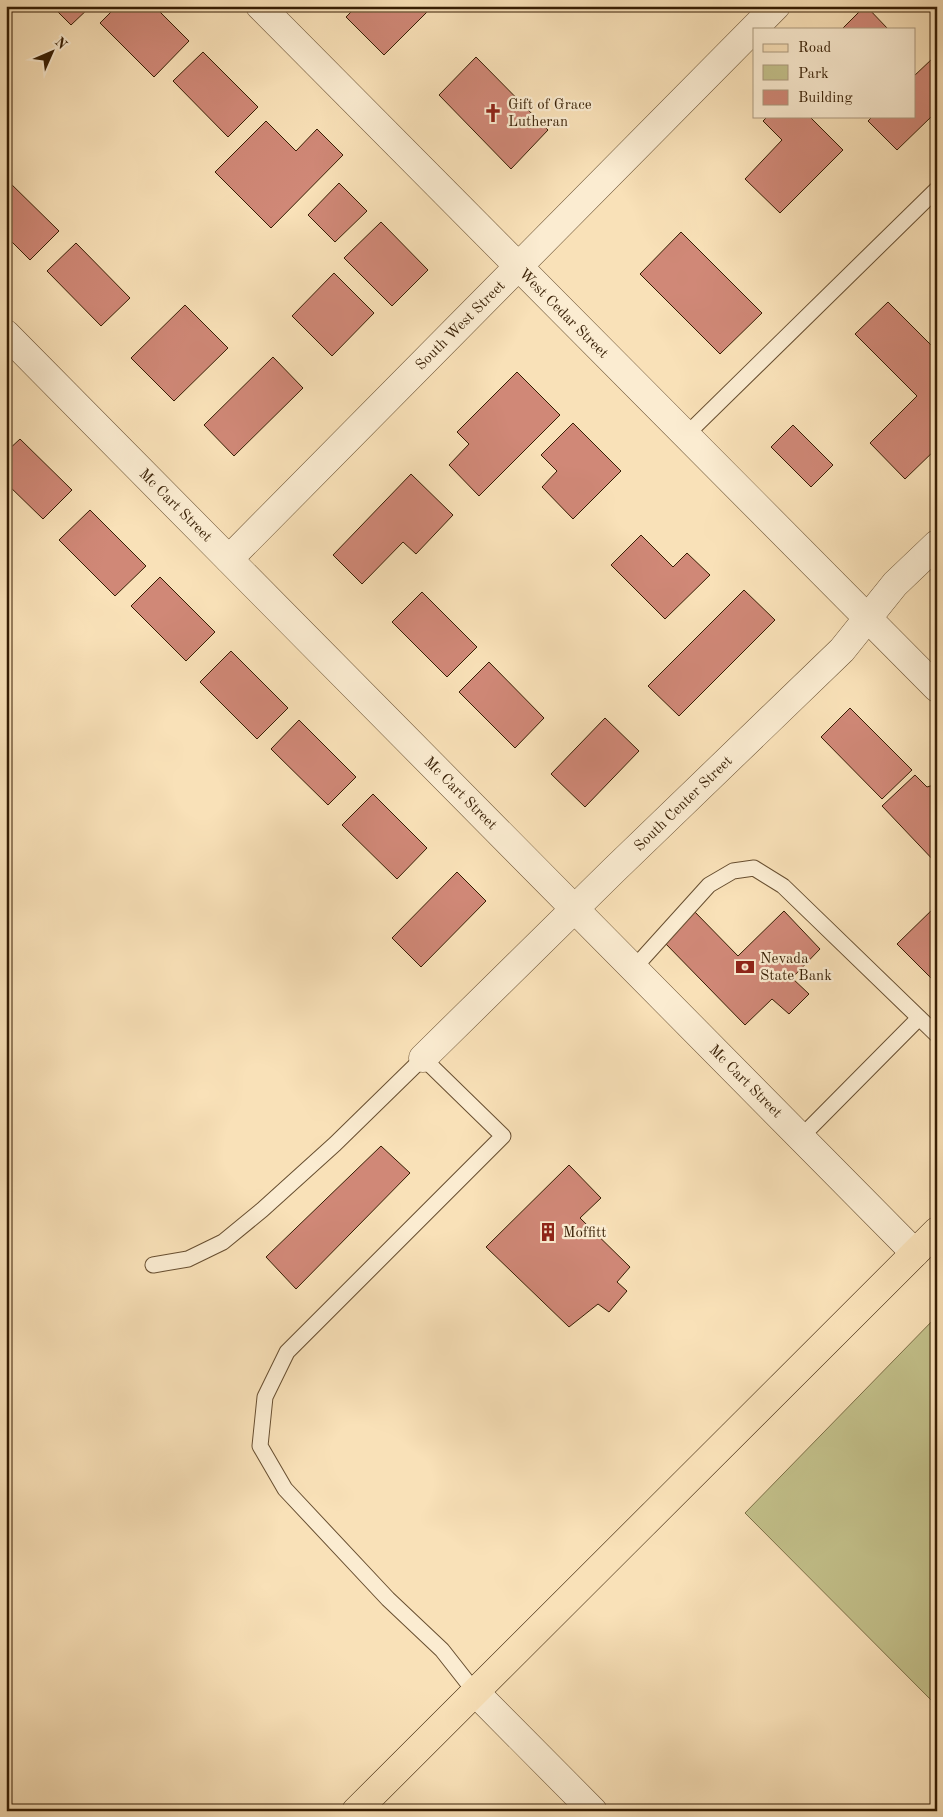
<svg xmlns="http://www.w3.org/2000/svg" width="943" height="1817" font-family="'Old Standard TT',serif">
	<style>
		.green { fill: #c3c18b; stroke: #7c6f47 }
		.building { fill: #d08877; stroke: #361d03 }
		.lines { fill: none; stroke-linecap: round; stroke-linejoin: round }
		.lane-casing { stroke: #674e30; stroke-width: 17 }
		.street-casing { stroke: #674e30; stroke-width: 29 }
		.primary-casing { stroke: #361d03; stroke-width: 29 }
		.lane { stroke: #fbecd1; stroke-width: 15 }
		.street { stroke: #fbecd1; stroke-width: 28 }
		.primary { stroke: #f9e1b8; stroke-width: 28 }
		.labels { text-anchor: middle; stroke-width: 4.5; stroke-linejoin: round; paint-order: stroke }
		.poi-label { font-size: 15px; fill: #361d03; stroke: #fbecd1; text-anchor: start }
		.street-label { font-size: 15px; fill: #361d03; stroke: #fbecd1 }
	</style>
	<rect width="100%" height="100%" fill="#f9e1b8"/>
	<filter id="stains"><feTurbulence type="fractalNoise" baseFrequency=".004" numOctaves="4"/><feColorMatrix values="0 0 0 0 .2 0 0 0 0 .09 0 0 0 0 .02 0 0 0 .5 -.17"/></filter>
	<radialGradient id="worn" r=".72"><stop offset=".6" stop-color="#630" stop-opacity="0"/><stop offset="1" stop-color="#630" stop-opacity=".3"/></radialGradient>
	<polygon class="green" points="937,1316 937,1706 745,1513"/>
	<g class="building">
		<polygon points="52,6 91,6 71,25"/>
		<polygon points="117,6 154,6 189,41 154,77 100,23"/>
		<polygon points="357,6 433,6 384,55 346,17"/>
		<polygon points="866,6 888,29 842,29 865,6"/>
		<polygon points="203,52 258,107 228,137 173,81"/>
		<polygon points="476,57 548,130 511,169 439,95"/>
		<polygon points="933,58 937,62 937,123 931,117 897,150 868,121 873,116 914,116 914,76"/>
		<polygon points="768,116 809,116 843,150 780,213 745,179 782,140 763,121"/>
		<polygon points="266,121 296,151 317,129 343,155 271,228 215,172"/>
		<polygon points="6,179 59,231 30,260 6,236"/>
		<polygon points="339,183 367,211 335,242 308,215"/>
		<polygon points="381,222 428,270 392,306 344,258"/>
		<polygon points="681,232 762,313 720,354 640,274"/>
		<polygon points="76,243 130,298 101,326 47,271"/>
		<polygon points="334,273 374,313 332,356 292,316"/>
		<polygon points="888,302 937,351 937,415 934,417 937,420 937,448 905,479 870,443 917,396 855,334"/>
		<polygon points="185,305 228,348 174,401 131,358"/>
		<polygon points="273,357 303,388 234,456 204,425"/>
		<polygon points="517,372 560,415 479,496 449,465 469,444 457,432"/>
		<polygon points="573,423 621,471 573,519 542,487 557,471 541,455"/>
		<polygon points="793,425 833,465 811,487 771,447"/>
		<polygon points="20,439 72,490 43,519 6,483 6,452"/>
		<polygon points="411,474 453,515 416,554 403,542 362,584 333,555"/>
		<polygon points="90,510 146,566 115,596 59,540"/>
		<polygon points="641,535 673,567 687,553 710,575 665,619 611,565"/>
		<polygon points="160,577 215,632 186,661 131,606"/>
		<polygon points="744,590 775,620 679,716 648,686"/>
		<polygon points="422,592 477,647 447,677 392,622"/>
		<polygon points="231,651 288,708 257,739 200,682"/>
		<polygon points="489,662 544,718 515,748 459,692"/>
		<polygon points="850,708 912,770 882,799 821,737"/>
		<polygon points="605,718 639,751 585,807 551,774"/>
		<polygon points="299,720 356,777 328,805 271,749"/>
		<polygon points="915,775 927,787 937,784 937,864 882,806"/>
		<polygon points="373,794 427,848 397,879 342,825"/>
		<polygon points="457,872 486,901 421,967 392,938"/>
		<polygon points="937,905 937,984 897,944"/>
		<polygon points="693,910 738,956 784,911 820,949 792,978 809,994 789,1014 772,999 745,1025 664,942"/>
		<polygon points="381,1146 410,1173 296,1289 266,1257"/>
		<polygon points="569,1165 601,1198 580,1218 630,1267 617,1282 627,1291 609,1312 598,1304 569,1327 486,1247"/>
	</g>
	<g class="lines">
		<g class="lane-casing">
			<g id="lane">
				<polyline points="685,436 937,189"/>
				<polyline points="634,968 709,885 733,871 754,868 783,886 937,1035"/>
				<polyline points="801,1137 919,1018"/>
				<polyline points="153,1265 188,1259 223,1242 262,1210 335,1144 423,1058 503,1136 287,1352 265,1397 260,1446 285,1489 388,1599 442,1650 475,1692"/>
			</g>
		</g>
		<g class="street-casing">
			<g id="street">
				<polyline points="260,6 937,688"/>
				<polyline points="6,334 915,1253"/>
				<polyline points="229,559 776,6"/>
				<polyline points="423,1058 613,871 842,650 895,584 937,544"/>
				<polyline points="475,1692 593,1811"/>
			</g>
		</g>
		<g class="primary-casing">
			<polyline id="primary" points="356,1811 937,1231"/>
		</g>
		<use href="#lane" class="lane"/>
		<use href="#street" class="street"/>
		<use href="#primary" class="primary"/>
	</g>
	<defs>
		<g id="church-bare" transform="scale(1.5)"><path d="M-1.2-6h2.4v3.5h3.3v2.4h-3.3V6h-2.4V-.1h-3.3v-2.4h3.3Z" fill="#8f2418" stroke="#fbecd1" stroke-width="2.5" paint-order="stroke"/></g>
		<g id="bank-bare" transform="scale(1.5)"><path d="M-6-4H6V4H-6ZM0-2.3a2.3 2.3 0 1 0 0 4.6a2.3 2.3 0 1 0 0-4.6Z" fill="#8f2418" stroke="#fbecd1" stroke-width="2.5" paint-order="stroke"/></g>
		<g id="building-bare" transform="scale(1.5)"><path d="M-4-6H4V6H1V3H-1V6H-4ZM-2.5-4.3h1.7v1.8h-1.7ZM.8-4.3h1.7v1.8H.8ZM-2.5-1h1.7V.8h-1.7ZM.8-1h1.7V.8H.8Z" fill="#8f2418" stroke="#fbecd1" stroke-width="2.5" paint-order="stroke"/></g>
	</defs>
	<g fill-rule="evenodd">
		<use href="#church-bare" x="493" y="113"/>
		<use href="#bank-bare" x="745" y="967"/>
		<use href="#building-bare" x="548" y="1232"/>
	</g>
	<g class="labels">
		<g class="poi-label">
			<text x="508" y="109">Gift of Grace<tspan x="508" dy="17">Lutheran</tspan></text>
			<text x="760" y="963">Nevada<tspan x="760" dy="17">State Bank</tspan></text>
			<text x="563" y="1237">Moffitt</text>
		</g>
		<g class="street-label">
			<text transform="translate(564 313) rotate(45)" y="5">West Cedar Street</text>
			<text transform="translate(460 325) rotate(-45)" y="5">South West Street</text>
			<text transform="translate(176 505) rotate(45)" y="5">Mc Cart Street</text>
			<text transform="translate(461 793) rotate(45)" y="5">Mc Cart Street</text>
			<text transform="translate(683 803) rotate(-44)" y="5">South Center Street</text>
			<text transform="translate(746 1081) rotate(45)" y="5">Mc Cart Street</text>
		</g>
	</g>
	<rect width="943" height="1817" fill="none" stroke="#f9e1b8" stroke-width="25"/>
	<rect x="8" y="8" width="928" height="1802" fill="none" stroke="#361d03" stroke-width="2.5"/>
	<rect x="12" y="12" width="918" height="1792" fill="none" stroke="#361d03"/>
	<rect x="753" y="28" width="162" height="90" fill="#fbecd1" stroke="#ac997f"/>
	<rect x="763" y="44" width="25" height="8" fill="#f9e1b8" stroke="#ac997f"/>
	<text x="798" y="52" font-size="15" fill="#361d03">Road</text>
	<rect x="763" y="65" width="25" height="15" fill="#c3c18b" stroke="#ac997f"/>
	<text x="798" y="78" font-size="15" fill="#361d03">Park</text>
	<rect x="763" y="90" width="25" height="15" fill="#d08877" stroke="#ac997f"/>
	<text x="798" y="102" font-size="15" fill="#361d03">Building</text>
	<g transform="translate(52 52) rotate(45)" stroke="#fbecd1" stroke-width="4" paint-order="stroke">
	<path d="M0-4L9 19L0 12L-9 19Z" fill="#361d03"/>
	<text y="-8" font-size="14" font-weight="bold" text-anchor="middle" fill="#361d03">N</text>
	</g>
	<rect width="100%" height="100%" filter="url(#stains)"/>
	<rect width="100%" height="100%" fill="url(#worn)"/>
</svg>
